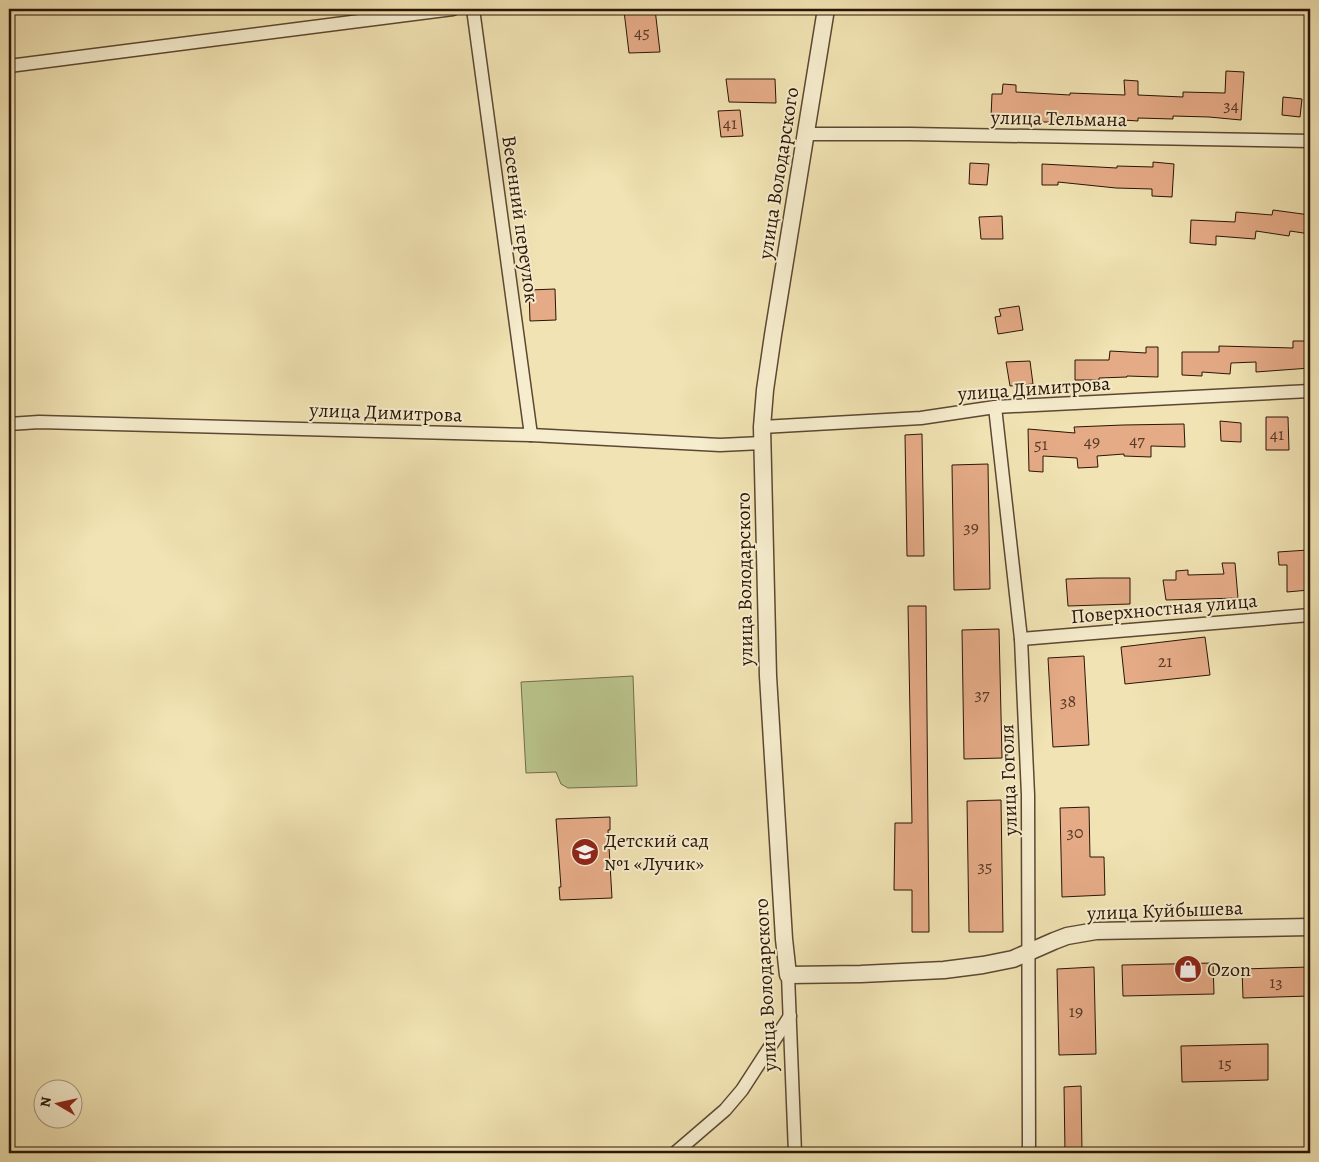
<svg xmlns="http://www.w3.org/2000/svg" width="1319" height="1162" font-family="Alegreya,serif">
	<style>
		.green { fill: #bac48c; stroke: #726c49 }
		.building { fill: #e5ab87; stroke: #2a1506 }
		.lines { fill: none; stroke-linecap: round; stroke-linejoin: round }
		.minor-casing { stroke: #5c4831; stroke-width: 15 }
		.tertiary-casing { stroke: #5c4831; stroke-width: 19 }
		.minor { stroke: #f6edce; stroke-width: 12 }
		.tertiary { stroke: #f6edce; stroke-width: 16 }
		.labels { text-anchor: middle; stroke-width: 4; stroke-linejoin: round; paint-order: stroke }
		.number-label { font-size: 18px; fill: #593a26 }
		.street-label { font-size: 20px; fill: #2a1506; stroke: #f6edce }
		.poi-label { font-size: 20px; fill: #2a1506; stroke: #f6edce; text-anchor: start }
	</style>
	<rect width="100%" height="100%" fill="#f1e3b3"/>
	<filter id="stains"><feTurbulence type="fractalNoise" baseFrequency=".004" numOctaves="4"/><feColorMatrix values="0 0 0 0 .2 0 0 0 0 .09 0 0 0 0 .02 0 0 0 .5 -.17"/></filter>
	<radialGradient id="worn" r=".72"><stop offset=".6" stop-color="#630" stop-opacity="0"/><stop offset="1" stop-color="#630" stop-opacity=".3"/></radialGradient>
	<polygon class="green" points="633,676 637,786 568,788 561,784 556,772 526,773 521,682"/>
	<g class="building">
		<polygon points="655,9 660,52 629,53 624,11"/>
		<polygon points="1226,71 1244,72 1241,120 1209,117 1173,116 1173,119 1138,118 1138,121 1095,118 1095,122 1027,122 1027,118 991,117 992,94 1002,94 1003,84 1016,85 1016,92 1070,95 1070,93 1125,95 1124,80 1138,81 1138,95 1183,97 1183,92 1225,93"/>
		<polygon points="726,79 775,79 776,103 729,102"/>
		<polygon points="1283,97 1302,99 1300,117 1282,115"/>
		<polygon points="740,110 743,136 721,137 718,111"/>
		<polygon points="1153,162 1174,164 1172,197 1152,196 1152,189 1116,188 1058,182 1058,185 1042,185 1042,164 1117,168 1117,166 1153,167"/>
		<polygon points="970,163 989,164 987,185 969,184"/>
		<polygon points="1273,210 1310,215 1310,234 1290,231 1289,236 1256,231 1255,239 1216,236 1216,245 1190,243 1191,220 1235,222 1236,212 1272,215"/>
		<polygon points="1002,216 1003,239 981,239 979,217"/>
		<polygon points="555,289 556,320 530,321 529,290"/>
		<polygon points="1019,306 1023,330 998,334 995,317 1001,316 999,309"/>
		<polygon points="1293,341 1310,341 1310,368 1256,372 1256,362 1231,363 1230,374 1202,372 1202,376 1182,375 1182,352 1219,352 1219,346 1293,348"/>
		<polygon points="1146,347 1158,347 1158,377 1127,376 1127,377 1099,378 1099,380 1075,380 1075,360 1109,360 1110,351 1146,353"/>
		<polygon points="1030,361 1033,384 1010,386 1006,362"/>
		<polygon points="1266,417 1288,417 1289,450 1266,450"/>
		<polygon points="1220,421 1241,423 1241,442 1221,441"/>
		<polygon points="1184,424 1185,447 1151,446 1151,457 1124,456 1124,454 1097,456 1098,467 1078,468 1077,458 1043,456 1043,472 1029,471 1028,429 1075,433 1074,427 1123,425"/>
		<polygon points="922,434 924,556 907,556 905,435"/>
		<polygon points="988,464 990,589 954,590 952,465"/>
		<polygon points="1308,550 1309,590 1287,592 1287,565 1279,565 1278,552"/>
		<polygon points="1222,563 1235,563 1238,598 1166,600 1163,580 1176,580 1176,571 1188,570 1188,575 1224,574"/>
		<polygon points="1099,578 1130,578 1130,604 1068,606 1066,579"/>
		<polygon points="908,606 926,606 929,932 912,932 912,890 894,890 895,823 912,823"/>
		<polygon points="999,629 1002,758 964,759 962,630"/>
		<polygon points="1205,637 1210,675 1125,684 1121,647"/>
		<polygon points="1084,656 1089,745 1053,747 1048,658"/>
		<polygon points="1001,800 1003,932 969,932 967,801"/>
		<polygon points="1089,807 1090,857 1104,857 1105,895 1062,897 1060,808"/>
		<polygon points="610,817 610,830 608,830 612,898 560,900 559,887 561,887 556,819"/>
		<polygon points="1213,963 1214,994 1123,996 1122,965"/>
		<polygon points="1094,967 1096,1054 1059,1055 1057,969"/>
		<polygon points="1310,967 1310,996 1243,998 1242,969"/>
		<polygon points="1268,1044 1268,1080 1182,1082 1181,1046"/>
		<polygon points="1081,1086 1082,1152 1065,1152 1064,1087"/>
	</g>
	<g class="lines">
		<g class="minor-casing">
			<g id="minor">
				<polyline points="473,9 531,435"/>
				<polyline points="9,66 453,9"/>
				<polyline points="806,134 910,134 1310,141"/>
				<polyline points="995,407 1021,639 1028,795 1029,1153"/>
				<polyline points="9,424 39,422 531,435 720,445 762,443"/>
				<polyline points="762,427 921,418 995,407 1310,391"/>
				<polyline points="1021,639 1310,615"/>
				<polyline points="788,975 795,1153"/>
				<polyline points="675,1153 725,1110 742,1090 790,1016"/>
			</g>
		</g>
		<g class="tertiary-casing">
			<polyline id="tertiary" points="826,9 773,335 765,390 762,427 768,676 784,939 788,975 861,974 944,970 983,965 1013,959 1054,941 1067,936 1096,931 1310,927"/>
		</g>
		<use href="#minor" class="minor"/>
		<use href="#tertiary" class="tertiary"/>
	</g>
	<defs>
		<g id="school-disc" transform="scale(1.4375)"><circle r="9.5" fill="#8f2418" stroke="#f6edce"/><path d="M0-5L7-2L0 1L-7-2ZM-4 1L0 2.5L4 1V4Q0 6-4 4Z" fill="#fff"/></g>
		<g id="shop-disc" transform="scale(1.4375)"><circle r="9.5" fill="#8f2418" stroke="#f6edce"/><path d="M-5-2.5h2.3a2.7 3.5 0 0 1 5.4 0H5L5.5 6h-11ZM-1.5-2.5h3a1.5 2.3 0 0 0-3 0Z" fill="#fff"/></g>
	</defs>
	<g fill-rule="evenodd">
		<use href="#school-disc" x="585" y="852"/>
		<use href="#shop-disc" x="1188" y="969"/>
	</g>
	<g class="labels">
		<g class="number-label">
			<text x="642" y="38">45</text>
			<text x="1231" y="111">34</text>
			<text x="730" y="129">41</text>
			<text x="1277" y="440">41</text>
			<text x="1137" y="446">47</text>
			<text x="1092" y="447">49</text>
			<text x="1041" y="450">51</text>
			<text x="971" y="533">39</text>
			<text x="1165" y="667">21</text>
			<text x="982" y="700">37</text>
			<text x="1068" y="707">38</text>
			<text x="1075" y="838">30</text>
			<text x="985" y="872">35</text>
			<text x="1276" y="988">13</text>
			<text x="1076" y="1017">19</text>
			<text x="1225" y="1069">15</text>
		</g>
		<g class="street-label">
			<text transform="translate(1059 118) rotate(1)" y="7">улица Тельмана</text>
			<text transform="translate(778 173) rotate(-81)" y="7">улица Володарского</text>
			<text transform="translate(521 219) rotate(82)" y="7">Весенний переулок</text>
			<text transform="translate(1034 388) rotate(-4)" y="7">улица Димитрова</text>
			<text transform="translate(386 412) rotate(2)" y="7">улица Димитрова</text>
			<text transform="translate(744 579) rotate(-91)" y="7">улица Володарского</text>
			<text transform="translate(1164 608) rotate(-5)" y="7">Поверхностная улица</text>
			<text transform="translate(1008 780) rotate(-92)" y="7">улица Гоголя</text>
			<text transform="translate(1165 910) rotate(-2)" y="7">улица Куйбышева</text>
			<text transform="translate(765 985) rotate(-93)" y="7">улица Володарского</text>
		</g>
		<g class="poi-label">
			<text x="604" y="847">Детский сад<tspan x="604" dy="23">№1 «Лучик»</tspan></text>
			<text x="1207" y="976">Ozon</text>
		</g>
	</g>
	<rect width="1319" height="1162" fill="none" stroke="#f1e3b3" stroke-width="30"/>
	<rect x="10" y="10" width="1299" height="1142" fill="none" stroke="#2a1506" stroke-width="2.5"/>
	<rect x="15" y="15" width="1289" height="1132" fill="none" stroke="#2a1506"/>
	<g transform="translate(58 1104) rotate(279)"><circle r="24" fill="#f6edce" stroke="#a4977e"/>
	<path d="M0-4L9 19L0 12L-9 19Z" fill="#8f2418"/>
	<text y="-8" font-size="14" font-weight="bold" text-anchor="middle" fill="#2a1506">N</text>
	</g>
	<rect width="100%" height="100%" filter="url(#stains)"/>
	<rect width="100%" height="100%" fill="url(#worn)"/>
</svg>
